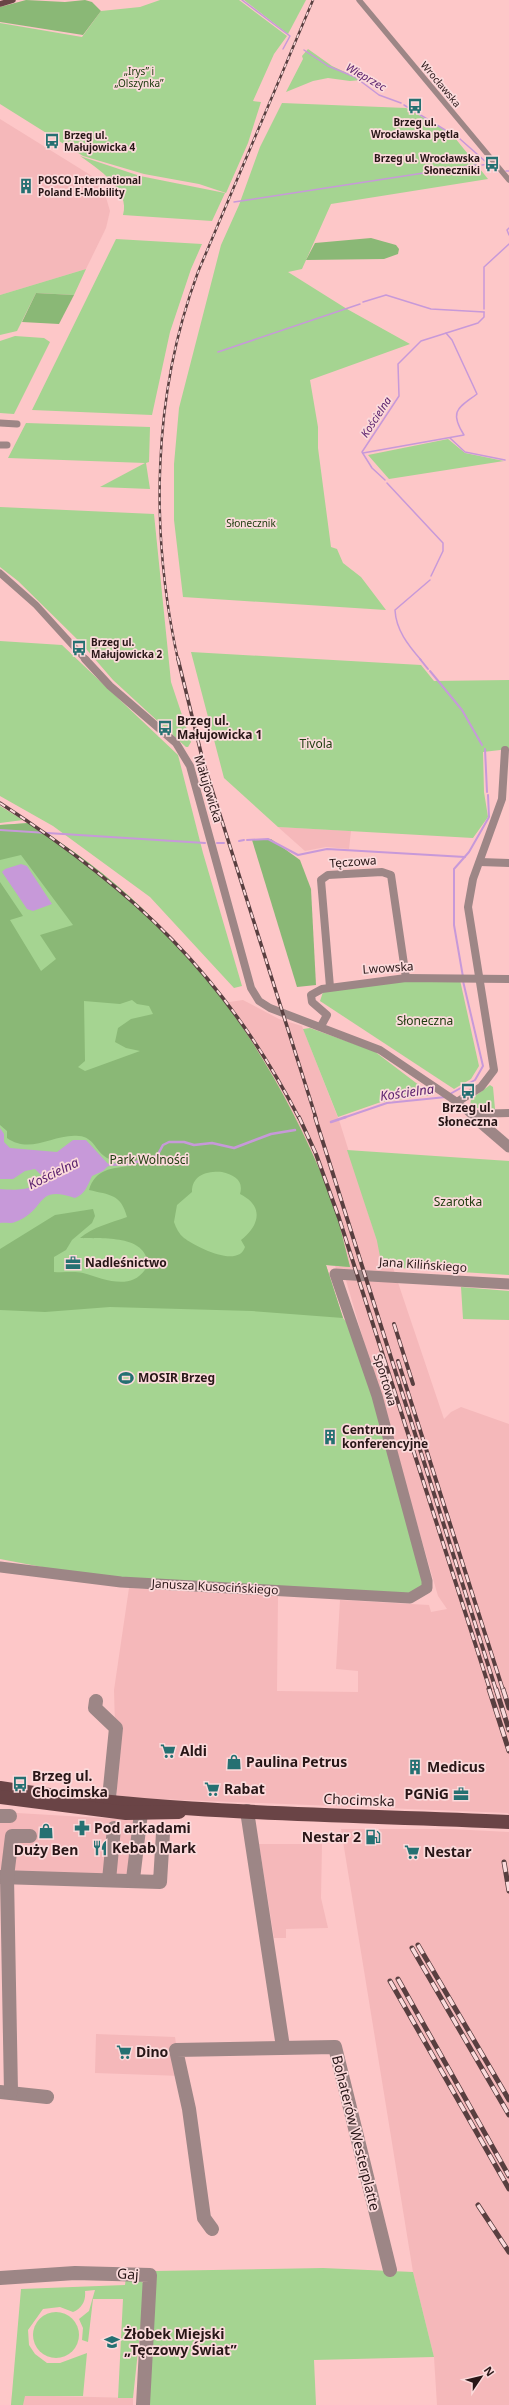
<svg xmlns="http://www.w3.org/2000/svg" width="509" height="2405" font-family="'Noto Sans',sans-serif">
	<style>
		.built { fill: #f5b8ba }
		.green { fill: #a5d491 }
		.forest { fill: #8ab876; fill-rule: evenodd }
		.water { fill: #c799d9 }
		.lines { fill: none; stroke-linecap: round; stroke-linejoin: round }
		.stream-far2 { stroke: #c799d9; stroke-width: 1.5 }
		.stream-far1 { stroke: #c799d9; stroke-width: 2 }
		.stream { stroke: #c799d9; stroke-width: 2.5 }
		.minor-far4 { stroke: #9d8686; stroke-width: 5.5 }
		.minor-far3 { stroke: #9d8686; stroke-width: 7 }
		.minor-far2 { stroke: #9d8686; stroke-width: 8 }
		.minor-far1 { stroke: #9d8686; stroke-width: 11 }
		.minor { stroke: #9d8686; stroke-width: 14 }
		.major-far1 { stroke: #6a4446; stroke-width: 5.5 }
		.major { stroke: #6a4446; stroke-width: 14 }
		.rail-far3-casing { stroke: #593f40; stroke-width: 2.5 }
		.rail-far2-casing { stroke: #593f40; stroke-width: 3.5 }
		.rail-far1-casing { stroke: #593f40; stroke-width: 4 }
		.rail-casing { stroke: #593f40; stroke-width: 5 }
		.rail-far3 { stroke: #fbdadb; stroke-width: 1.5; stroke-dasharray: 4; stroke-linecap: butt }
		.rail-far2 { stroke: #fbdadb; stroke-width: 2; stroke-dasharray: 6; stroke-linecap: butt }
		.rail-far1 { stroke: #fbdadb; stroke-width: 2.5; stroke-dasharray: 8; stroke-linecap: butt }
		.rail { stroke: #fbdadb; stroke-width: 3.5; stroke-dasharray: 10; stroke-linecap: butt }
		.labels { text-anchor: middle; stroke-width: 3.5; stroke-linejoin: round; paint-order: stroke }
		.far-park-label { font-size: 10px; fill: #203d10; stroke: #fbdadb }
		.far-street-label { font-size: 10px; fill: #281617; stroke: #fbdadb }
		.far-poi-label { font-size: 10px; font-weight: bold; fill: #281617; stroke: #fbdadb; text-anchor: start }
		.far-water-label { font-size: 11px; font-style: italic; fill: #5c236f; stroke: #fbdadb }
		.poi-label { font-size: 12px; font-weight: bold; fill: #281617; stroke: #fbdadb; text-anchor: start }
		.park-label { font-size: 12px; fill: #203d10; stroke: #fbdadb }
		.street-label { font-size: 12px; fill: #281617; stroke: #fbdadb }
		.water-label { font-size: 13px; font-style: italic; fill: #5c236f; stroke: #fbdadb }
		.near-poi-label { font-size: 14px; font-weight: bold; fill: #281617; stroke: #fbdadb; text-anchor: start }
		.near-street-label { font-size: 14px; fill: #281617; stroke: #fbdadb }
	</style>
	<rect width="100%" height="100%" fill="#fdc7c8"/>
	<g class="built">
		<polygon points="0,119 92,176 105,194 110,211 106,228 86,269 0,295"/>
		<polygon points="278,827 351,831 349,849 326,847 305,851"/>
		<polygon points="243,1000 279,1019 302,1026 340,1123 377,1241 384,1241 444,1419 451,1412 461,1407 509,1424 509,1817 508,1813 134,1798 117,1795 114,1690 129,1588 278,1596 277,1691 358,1692 358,1671 336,1669 340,1600 429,1605 431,1612 447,1609 438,1596 343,1270 336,1269 312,1187 216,1004"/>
		<polygon points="0,1812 136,1820 130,1877 0,1873"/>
		<polygon points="341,1829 450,1829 509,1832 509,2405 437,2405 434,2357 413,2272"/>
		<polygon points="259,1844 322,1844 321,1898 328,1928 286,1929 286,1938 274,1938"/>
		<polygon points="96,2034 175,2037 181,2076 95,2073"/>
		<polygon points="12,2395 133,2398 133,2405 11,2405"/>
	</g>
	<g class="green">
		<polygon points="160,0 239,0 287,36 274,54 253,101 261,102 248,143 226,193 199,184 144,174 83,156 0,104 0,23 82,37 101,11 140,7"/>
		<polygon points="244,0 306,0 288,34"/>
		<polygon points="308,49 332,66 362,80 350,81 328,78 313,81 286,92 303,59 302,56"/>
		<polygon points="282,103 406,108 451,133 488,179 331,204 302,269 288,272 347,309 410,344 310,380 318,427 318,448 331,547 337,549 343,563 361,577 386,610 183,597 174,520 174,464 179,408 221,245 239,205 260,147"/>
		<path d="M80,156L140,176L225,193L212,221L123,215C131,190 97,168 80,156Z"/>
		<polygon points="116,239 202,244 191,269 170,332 152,415 32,410"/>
		<polygon points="86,269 74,295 36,293 17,331 0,335 0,295"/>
		<polygon points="15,336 44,338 50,342 14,414 0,413 0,341"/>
		<polygon points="26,423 150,427 149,462 146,463 150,489 100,487 145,463 8,458"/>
		<polygon points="448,439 465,453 504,461 389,479 368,455"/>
		<polygon points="0,507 154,514 171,682 191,742 188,747 186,747 113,680 81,643 18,581 0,567"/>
		<polygon points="0,641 62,645 178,755 203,853 242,986 234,988 150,897 53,826 0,796"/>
		<polygon points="191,652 421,665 434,681 509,680 509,749 483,752 484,792 488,817 473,838 278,827 224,778"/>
		<polygon points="0,806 23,820 0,823"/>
		<path d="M29,823C169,905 265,1037 326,1185C337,1211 343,1240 350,1267L326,1265L343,1318L358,1335L427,1588L417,1596L121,1582L0,1559V825Z"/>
		<polygon points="460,980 479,1066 471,1079 454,1089 320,1001 323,992 375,982"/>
		<polygon points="310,1028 374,1051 432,1095 381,1102 338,1117 303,1029"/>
		<polygon points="490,1085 493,1087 495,1109 475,1108 470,1106 471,1099"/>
		<polygon points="347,1150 509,1161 509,1275 382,1267 377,1241"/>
		<polygon points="461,1287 509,1291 509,1320 463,1319"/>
		<polygon points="323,2268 413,2272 434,2357 314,2360 316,2405 149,2405 155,2271"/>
		<path d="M126,2277L138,2278L145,2285L133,2398H118L123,2299H93L88,2342L82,2340L83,2328L79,2319L89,2311L95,2290L85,2291C86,2301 82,2308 73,2312L60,2307L43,2309L28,2330L29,2345L35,2354L47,2363H60L87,2353L83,2396H25L23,2405H11L21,2289L125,2285Z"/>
		<circle cx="56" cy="2335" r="23"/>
	</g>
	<g class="forest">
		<polygon points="26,0 65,2 85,0 92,2 101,11 83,35 0,22 0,7"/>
		<polygon points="371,238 396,245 399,249 398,254 384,259 306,260 315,243"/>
		<polygon points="36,293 74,295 59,324 22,322"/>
		<path d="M29,823C169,905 265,1037 326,1185C337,1211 343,1240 350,1267L326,1265L343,1318L252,1311L110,1307L45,1312L0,1310V1249L55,1215L93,1209L95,1216L92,1223L72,1240L66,1250L54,1257V1272C63,1273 74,1271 83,1273C105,1279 133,1293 148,1265C146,1234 103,1239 80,1238C93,1227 110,1223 127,1217C121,1194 110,1195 89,1190C95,1169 112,1168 130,1166L129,1161C122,1160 113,1161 107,1158C95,1151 94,1137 79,1136C54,1133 31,1155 7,1138V1131L0,1125V882L23,916L10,920L41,971L56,959L40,935L73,925L21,855L0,860V825ZM132,1000L137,1004L149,1006L153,1014L131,1019L118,1028L115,1042L126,1048L140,1051L85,1071L78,1067L85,1061L84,1001L120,1004ZM222,1172C234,1175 244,1180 240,1194C264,1206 260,1225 241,1240L245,1247C238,1269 195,1246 184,1238C179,1234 176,1228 174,1222L177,1205L192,1192C192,1175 207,1171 222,1172Z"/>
		<polygon points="271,839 300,860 311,889 316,985 297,987 252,840"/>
	</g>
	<g class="water">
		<polygon points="21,864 27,866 52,904 33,911 27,909 2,872 5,869"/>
		<path d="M0,1128L4,1134V1142L10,1148L57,1152L73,1140H86L109,1165L103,1171L92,1176C88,1185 85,1194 75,1198C34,1184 47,1211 15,1222C11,1224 5,1222 0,1223V1189C13,1190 38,1192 42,1176L35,1169L25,1171L13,1179H0Z"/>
	</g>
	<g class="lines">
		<g class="stream-far2">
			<polyline points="242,0 290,36 283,49"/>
			<polyline points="304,50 328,66 355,77 379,95 401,103"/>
			<polyline points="404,105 460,139 486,162"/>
			<polyline points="488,163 497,172"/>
			<polyline points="482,165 489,164"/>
			<polyline points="506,171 509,171"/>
			<polyline points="234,202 476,165"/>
			<polyline points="509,228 507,230 509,235"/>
			<polyline points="363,302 386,295 431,309 484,312"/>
			<polyline points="484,309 484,267 509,244"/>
			<polyline points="218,352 360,304"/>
			<polyline points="450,438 465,452 505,460"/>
			<path d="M363,453L464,435C448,410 460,407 477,394L452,340L446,333"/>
			<polyline points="385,480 372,468 362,452 399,396 398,364 421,341 478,323 484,317 484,312"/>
			<polyline points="387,483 443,543 443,551 431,576"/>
			<path d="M421,660C408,645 396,630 395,610L430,580"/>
		</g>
		<g class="stream-far1">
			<polyline points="420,659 428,669"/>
			<polyline points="430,671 462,710 482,745"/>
			<polyline points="485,749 487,792"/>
			<polyline points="0,830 205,843"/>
			<polyline points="247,840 268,839 298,855 327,849 465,857"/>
			<polyline points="239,841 244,840"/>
			<polyline points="217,843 224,843"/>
			<polyline points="463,977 454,925 454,869 469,852 489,817 488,795"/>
			<polyline points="450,1094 475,1080 483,1066 463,981"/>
			<polyline points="343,1118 387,1103 446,1097"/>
		</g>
		<g class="stream">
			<polyline points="331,1122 346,1117"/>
			<polyline points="106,1165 129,1164 157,1156 163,1145 169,1142 184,1142 194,1145 212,1143 234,1148 271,1134 295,1130"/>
		</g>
		<polyline class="minor-far4" points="359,0 509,180"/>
		<g class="minor-far3">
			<polyline points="0,423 17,424"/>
			<polyline points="0,445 7,445"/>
			<polyline points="0,573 36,605 86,660"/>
		</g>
		<g class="minor-far2">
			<polyline points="85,659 110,686 176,743 190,766 251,988 259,1001 270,1008 380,1050 457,1102 475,1118"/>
			<polyline points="480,862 509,863"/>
			<polyline points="330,987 321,880 328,875 382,872 391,875 406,978"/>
			<polyline points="321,1026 327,1015 312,1002 311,995 322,989 406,978 509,979"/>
			<polyline points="457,1102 481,1087 494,1070 468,907 473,879 502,799 505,750"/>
			<polyline points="472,1114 509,1113"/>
		</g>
		<g class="minor-far1">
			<polyline points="474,1117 509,1147"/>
			<polyline points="0,1567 121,1582 410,1598 427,1588 427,1581 377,1396 335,1274 509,1284"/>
		</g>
		<g class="minor">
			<polyline points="96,1701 95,1708 116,1728 108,1808"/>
			<polyline points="247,1811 283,2047"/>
			<polyline points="0,1816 10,1816"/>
			<polyline points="0,1877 160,1882 163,1833"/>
			<polyline points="133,1879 141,1813"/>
			<polyline points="109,1880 114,1828"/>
			<polyline points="0,2092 47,2097"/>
			<polyline points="11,2092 7,1877 12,1836 30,1836"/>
			<polyline points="212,2229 204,2218 189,2109 176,2050 335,2047 390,2270"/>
			<polyline points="0,2278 75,2273 150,2275 143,2405"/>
		</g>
		<polyline class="major-far1" points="0,4 13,0"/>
		<g class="major">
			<path d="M0,1788C168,1815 340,1814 509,1822"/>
			<polyline points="0,1797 126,1813 179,1812"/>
		</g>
		<g class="rail-far3-casing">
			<path id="rail-far3" d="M178,660C150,533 152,395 198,272L313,0"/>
		</g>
		<g class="rail-far2-casing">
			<g id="rail-far2">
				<polyline points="178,659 203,761 316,1118"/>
				<path d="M0,803C134,890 225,975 299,1118"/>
			</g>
		</g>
		<g class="rail-far1-casing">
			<g id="rail-far1">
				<polyline points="299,1117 316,1154 339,1218 490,1690"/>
				<polyline points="315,1117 496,1690"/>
				<polyline points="394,1324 413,1384"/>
				<polyline points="398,1361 503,1690"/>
			</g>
		</g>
		<g class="rail-casing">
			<g id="rail">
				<polyline points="489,1689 509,1751"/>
				<polyline points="496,1689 509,1730"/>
				<polyline points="503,1689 509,1708"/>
				<polyline points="504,1862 509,1891"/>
				<polyline points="418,1945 509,2100"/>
				<polyline points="412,1948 509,2115"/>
				<polyline points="398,1979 509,2176"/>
				<polyline points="390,1981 509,2189"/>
				<polyline points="478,2205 509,2252"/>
			</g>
		</g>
		<use href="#rail-far3" class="rail-far3"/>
		<use href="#rail-far2" class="rail-far2"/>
		<use href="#rail-far1" class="rail-far1"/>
		<use href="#rail" class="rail"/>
	</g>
	<defs>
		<g id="bus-bare" transform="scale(1.2)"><path d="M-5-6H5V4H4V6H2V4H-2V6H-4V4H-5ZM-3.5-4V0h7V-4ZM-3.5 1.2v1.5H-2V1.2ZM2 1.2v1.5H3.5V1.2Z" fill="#257072" stroke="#fbdadb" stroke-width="2.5" paint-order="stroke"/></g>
		<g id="building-bare" transform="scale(1.2)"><path d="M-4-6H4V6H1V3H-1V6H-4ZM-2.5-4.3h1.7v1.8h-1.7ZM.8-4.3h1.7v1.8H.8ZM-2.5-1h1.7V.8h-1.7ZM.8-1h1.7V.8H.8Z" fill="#257072" stroke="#fbdadb" stroke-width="2.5" paint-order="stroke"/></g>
		<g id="office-bare" transform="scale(1.2)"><path d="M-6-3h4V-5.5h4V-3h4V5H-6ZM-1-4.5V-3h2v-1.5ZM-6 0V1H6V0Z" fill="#257072" stroke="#fbdadb" stroke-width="2.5" paint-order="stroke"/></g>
		<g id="stadium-bare" transform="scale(1.2)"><path d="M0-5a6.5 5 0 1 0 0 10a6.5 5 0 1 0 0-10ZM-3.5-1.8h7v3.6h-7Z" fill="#257072" stroke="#fbdadb" stroke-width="2.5" paint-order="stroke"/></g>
		<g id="supermarket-bare" transform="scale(1.2)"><path d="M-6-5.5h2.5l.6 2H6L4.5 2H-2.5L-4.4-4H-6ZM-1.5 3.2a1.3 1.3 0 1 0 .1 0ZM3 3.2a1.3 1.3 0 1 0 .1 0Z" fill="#257072" stroke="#fbdadb" stroke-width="2.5" paint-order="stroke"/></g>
		<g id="shop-bare" transform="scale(1.2)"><path d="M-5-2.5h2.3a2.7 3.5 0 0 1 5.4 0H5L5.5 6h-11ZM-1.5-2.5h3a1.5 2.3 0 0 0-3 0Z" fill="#257072" stroke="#fbdadb" stroke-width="2.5" paint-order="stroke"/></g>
		<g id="pharmacy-bare" transform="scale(1.2)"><path d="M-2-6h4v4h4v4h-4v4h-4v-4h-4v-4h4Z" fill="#257072" stroke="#fbdadb" stroke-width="2.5" paint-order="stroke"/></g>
		<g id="fuel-bare" transform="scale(1.2)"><path d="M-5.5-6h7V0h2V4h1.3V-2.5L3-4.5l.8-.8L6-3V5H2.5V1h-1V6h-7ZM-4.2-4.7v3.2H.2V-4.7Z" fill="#257072" stroke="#fbdadb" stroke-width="2.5" paint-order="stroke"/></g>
		<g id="restaurant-bare" transform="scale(1.2)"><path d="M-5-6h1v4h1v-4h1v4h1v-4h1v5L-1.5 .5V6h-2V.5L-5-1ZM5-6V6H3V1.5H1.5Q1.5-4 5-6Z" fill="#257072" stroke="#fbdadb" stroke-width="2.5" paint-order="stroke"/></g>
		<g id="school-bare" transform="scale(1.2)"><path d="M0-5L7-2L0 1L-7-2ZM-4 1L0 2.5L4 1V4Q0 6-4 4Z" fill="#257072" stroke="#fbdadb" stroke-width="2.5" paint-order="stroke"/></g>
	</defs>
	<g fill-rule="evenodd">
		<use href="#bus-bare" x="415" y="106"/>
		<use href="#bus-bare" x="52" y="141"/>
		<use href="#bus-bare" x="492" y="164"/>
		<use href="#building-bare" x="26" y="186"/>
		<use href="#bus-bare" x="79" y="648"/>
		<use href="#bus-bare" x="165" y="728"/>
		<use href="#bus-bare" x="468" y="1091"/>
		<use href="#office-bare" x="73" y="1263"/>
		<use href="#stadium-bare" x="126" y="1378"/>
		<use href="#building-bare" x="330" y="1437"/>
		<use href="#supermarket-bare" x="168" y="1751"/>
		<use href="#shop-bare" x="234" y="1762"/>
		<use href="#building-bare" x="415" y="1767"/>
		<use href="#bus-bare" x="20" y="1784"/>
		<use href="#supermarket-bare" x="212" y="1789"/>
		<use href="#office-bare" x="461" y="1794"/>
		<use href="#pharmacy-bare" x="82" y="1828"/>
		<use href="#shop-bare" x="46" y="1831"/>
		<use href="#fuel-bare" x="373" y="1837"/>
		<use href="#restaurant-bare" x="100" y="1848"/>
		<use href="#supermarket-bare" x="412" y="1852"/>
		<use href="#supermarket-bare" x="124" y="2052"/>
		<use href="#school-bare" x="112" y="2342"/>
	</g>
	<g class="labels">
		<g class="far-park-label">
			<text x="139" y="75">„Irys” i<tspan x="139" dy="12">„Olszynka”</tspan></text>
			<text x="251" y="527">Słonecznik</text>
		</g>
		<g class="far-street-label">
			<text transform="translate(441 84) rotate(50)" y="4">Wrocławska</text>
		</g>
		<g class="far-poi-label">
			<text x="415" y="126" text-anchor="middle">Brzeg ul.<tspan x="415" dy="12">Wrocławska pętla</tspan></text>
			<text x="64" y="139">Brzeg ul.<tspan x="64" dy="12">Małujowicka 4</tspan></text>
			<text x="480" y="162" text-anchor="end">Brzeg ul. Wrocławska<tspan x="480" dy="12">Słoneczniki</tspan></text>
			<text x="38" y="184">POSCO International<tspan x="38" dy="12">Poland E-Mobility</tspan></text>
			<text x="91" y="646">Brzeg ul.<tspan x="91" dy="12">Małujowicka 2</tspan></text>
		</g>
		<g class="far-water-label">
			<text transform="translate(366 77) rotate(30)" y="4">Wieprzec</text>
			<text transform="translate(376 417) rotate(-57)" y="4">Kościelna</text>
		</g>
		<g class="poi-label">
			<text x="177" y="725">Brzeg ul.<tspan x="177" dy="14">Małujowicka 1</tspan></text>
			<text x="468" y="1112" text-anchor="middle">Brzeg ul.<tspan x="468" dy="14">Słoneczna</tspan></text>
			<text x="85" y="1267">Nadleśnictwo</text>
			<text x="138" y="1382">MOSIR Brzeg</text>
			<text x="342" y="1434">Centrum<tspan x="342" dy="14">konferencyjne</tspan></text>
		</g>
		<g class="park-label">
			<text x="316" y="748">Tivola</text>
			<text x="425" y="1025">Słoneczna</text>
			<text x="149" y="1164">Park Wolności</text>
			<text x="458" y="1206">Szarotka</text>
		</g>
		<g class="street-label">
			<text transform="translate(208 789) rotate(73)" y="4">Małujowicka</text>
			<text transform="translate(353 862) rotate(-4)" y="4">Tęczowa</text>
			<text transform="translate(388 968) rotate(-4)" y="4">Lwowska</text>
			<text transform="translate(423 1265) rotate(4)" y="4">Jana Kilińskiego</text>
			<text transform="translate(385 1380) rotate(73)" y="4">Sportowa</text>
			<text transform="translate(215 1587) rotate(3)" y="4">Janusza Kusocińskiego</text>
		</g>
		<g class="water-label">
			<text transform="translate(407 1092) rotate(-8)" y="5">Kościelna</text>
			<text transform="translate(53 1173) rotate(-26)" y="5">Kościelna</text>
		</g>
		<g class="near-poi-label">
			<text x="180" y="1756">Aldi</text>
			<text x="246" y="1767">Paulina Petrus</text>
			<text x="427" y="1772">Medicus</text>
			<text x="32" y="1781">Brzeg ul.<tspan x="32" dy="16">Chocimska</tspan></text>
			<text x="224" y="1794">Rabat</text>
			<text x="449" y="1799" text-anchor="end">PGNiG</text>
			<text x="94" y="1833">Pod arkadami</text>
			<text x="361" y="1842" text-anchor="end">Nestar 2</text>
			<text x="112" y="1853">Kebab Mark</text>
			<text x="46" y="1855" text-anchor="middle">Duży Ben</text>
			<text x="424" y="1857">Nestar</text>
			<text x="136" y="2057">Dino</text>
			<text x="124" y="2339">Żłobek Miejski<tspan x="124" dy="16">„Tęczowy Świat”</tspan></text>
		</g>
		<g class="near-street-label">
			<text transform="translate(359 1800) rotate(2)" y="5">Chocimska</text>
			<text transform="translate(356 2133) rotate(76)" y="5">Bohaterów Westerplatte</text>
			<text transform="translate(128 2274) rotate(4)" y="5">Gaj</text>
		</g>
	</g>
	<g transform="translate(481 2377) rotate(55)" stroke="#fbdadb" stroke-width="3" paint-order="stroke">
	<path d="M0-3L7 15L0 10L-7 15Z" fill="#281617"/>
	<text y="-6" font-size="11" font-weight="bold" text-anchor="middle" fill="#281617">N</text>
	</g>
</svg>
